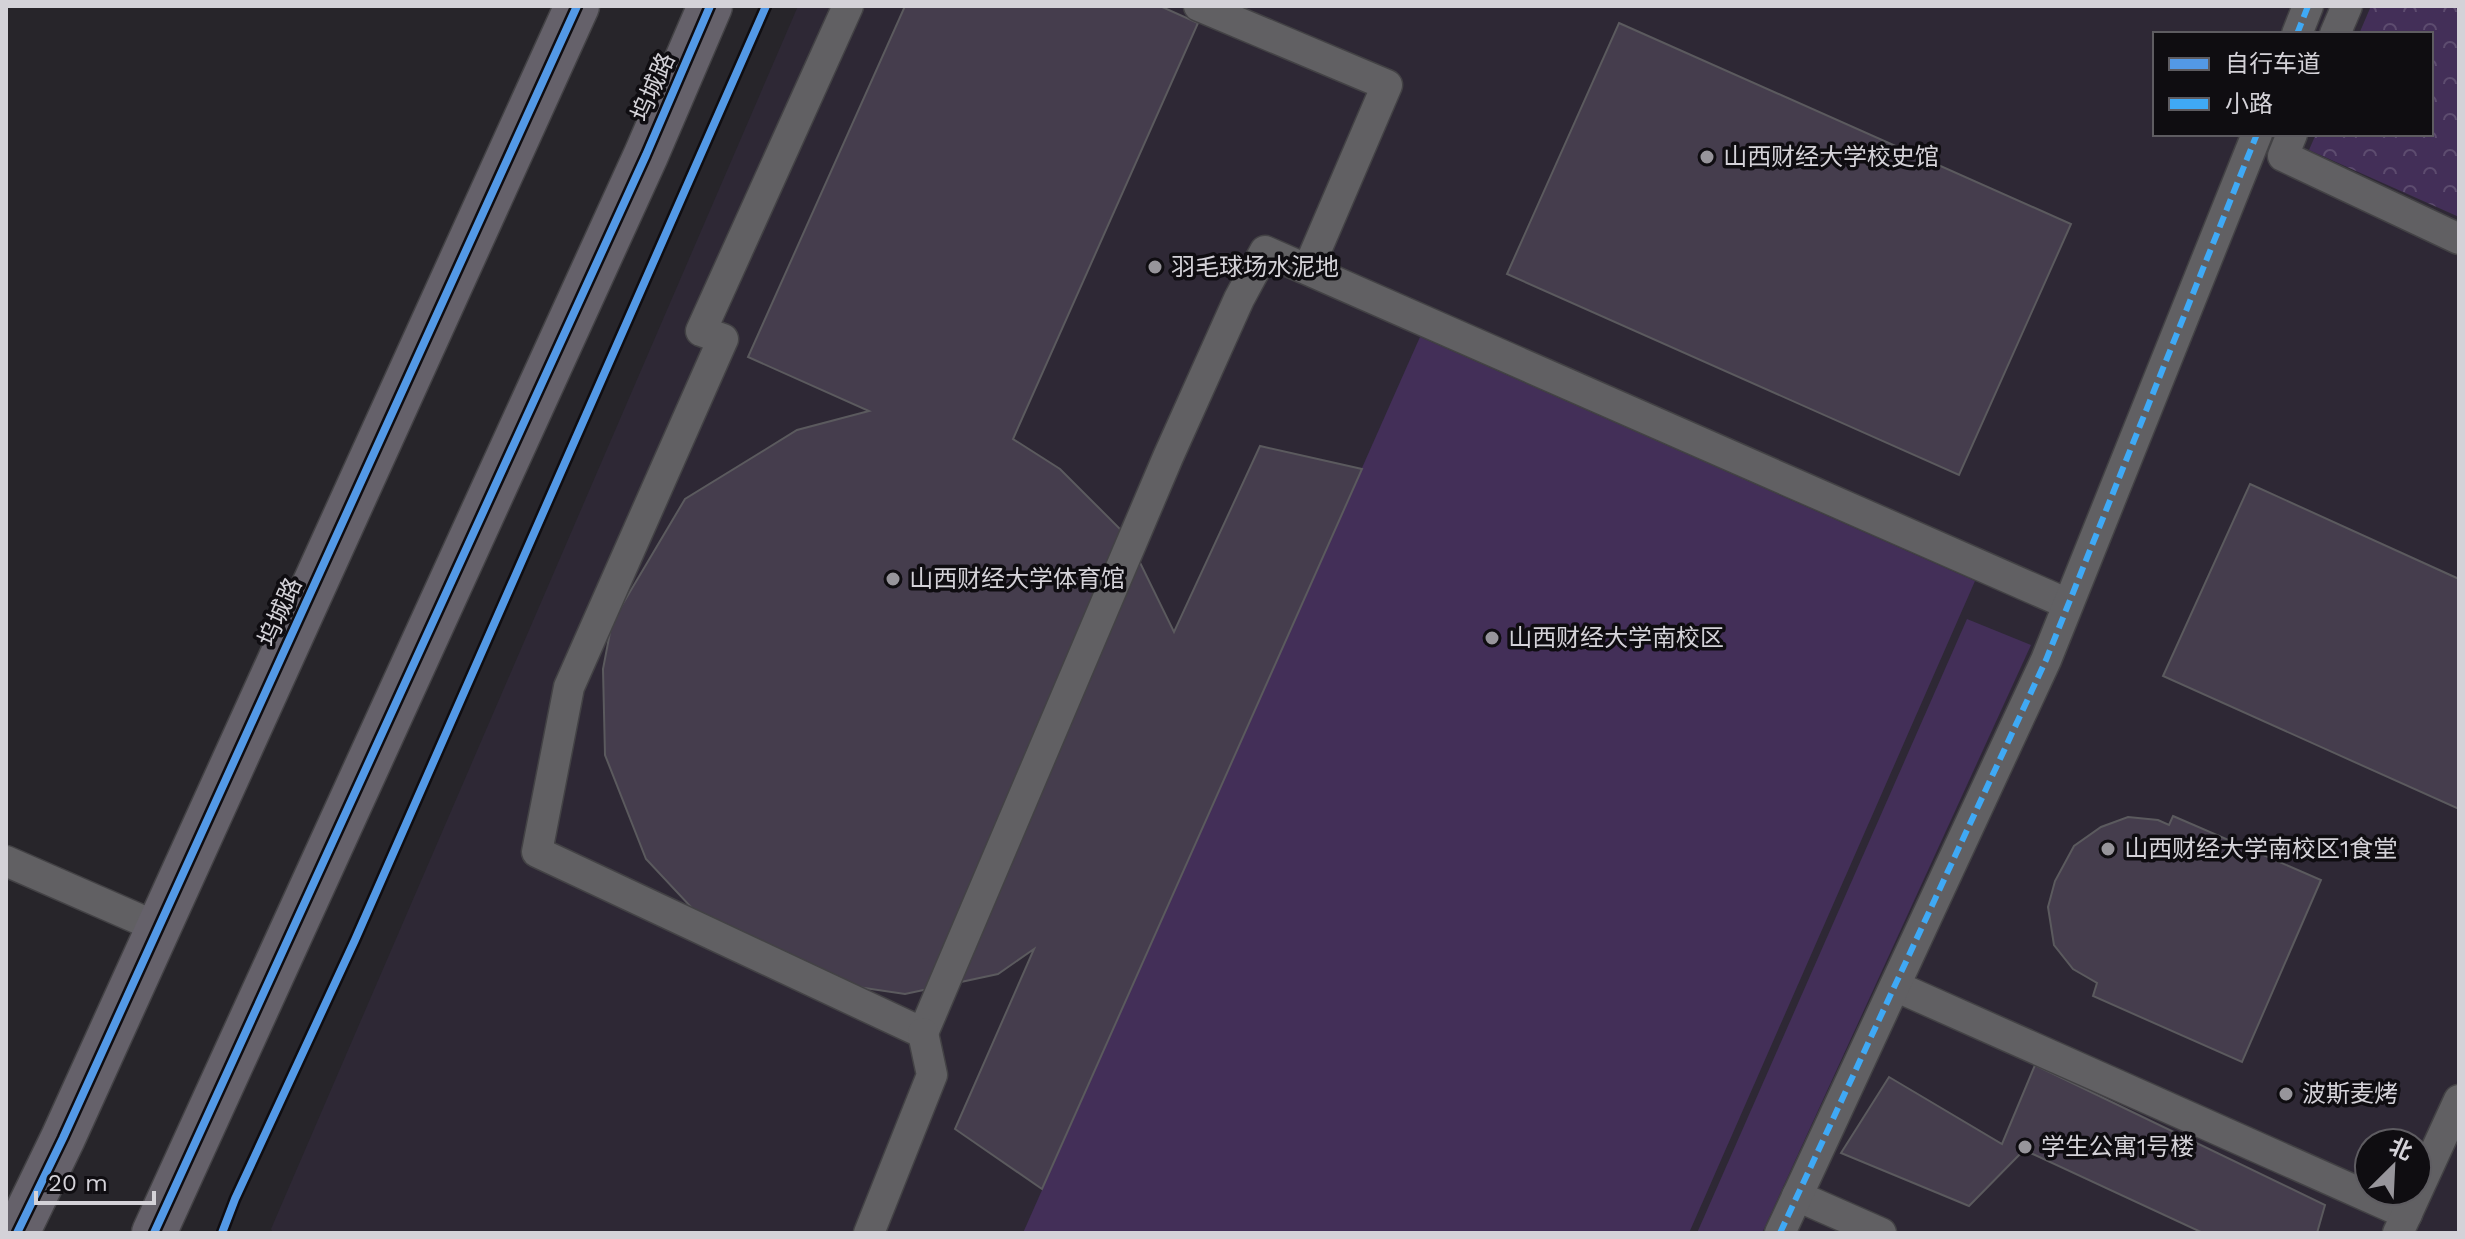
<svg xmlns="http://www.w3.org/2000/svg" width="2465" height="1239" font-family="'Work Sans','Noto Sans SC',sans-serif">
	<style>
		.built { fill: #2e2835; fill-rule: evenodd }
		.park { fill: url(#park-crowns) }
		.pitch { fill: #432f58 }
		.building { fill: #453d4d; stroke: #5b5a5e; stroke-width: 2 }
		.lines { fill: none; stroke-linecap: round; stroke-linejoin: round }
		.street-casing { stroke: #434245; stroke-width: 33 }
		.primary-casing { stroke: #434245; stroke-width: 47 }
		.street { stroke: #616063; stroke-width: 30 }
		.primary { stroke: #65616a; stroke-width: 44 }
		.quiet { stroke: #3fa9f5; stroke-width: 6; stroke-dasharray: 12 6; stroke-linecap: butt }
		.cycleway-casing { stroke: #0f0d11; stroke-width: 13 }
		.cycleway { stroke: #5399e6; stroke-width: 8 }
		.poi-dot { fill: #97959b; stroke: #0f0d11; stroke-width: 3 }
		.labels { text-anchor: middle; stroke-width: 7; stroke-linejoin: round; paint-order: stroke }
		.street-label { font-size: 24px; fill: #d4d2d8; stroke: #0f0d11 }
		.poi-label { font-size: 24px; fill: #d4d2d8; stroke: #0f0d11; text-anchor: start }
	</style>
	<defs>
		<pattern id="park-crowns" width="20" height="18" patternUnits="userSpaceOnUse" patternTransform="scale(2)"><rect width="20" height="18" fill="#432f58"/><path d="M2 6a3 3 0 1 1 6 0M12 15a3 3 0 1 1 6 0" fill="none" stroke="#5d4c6f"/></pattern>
	</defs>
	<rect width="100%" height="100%" fill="#27252a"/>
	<path class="built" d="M798,6H2459V1233H273L271,1229ZM2155,34H2431V134H2155ZM2369,1143H2417V1191H2369Z"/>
	<polygon class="park" points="2371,6 2459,6 2459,217 2309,150 2316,134 2431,134 2431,34 2359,34"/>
	<g class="pitch">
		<polygon points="1420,337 1975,581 1689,1233 1023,1233"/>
		<polygon points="1967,619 2031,645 1762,1233 1697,1233"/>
	</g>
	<g class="building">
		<polygon points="905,6 1160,6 1198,23 1013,439 1060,469 1127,536 1174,632 1260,446 1362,469 1042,1189 955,1129 1034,949 998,974 905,994 797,978 719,937 646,859 605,755 603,669 612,622 685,499 797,430 869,411 748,357"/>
		<polygon points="1619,23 2071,224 1959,475 1507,274"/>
		<polygon points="2250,484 2459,579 2459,809 2163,676"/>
		<polygon points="2173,816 2321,880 2242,1062 2093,996 2097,983 2073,969 2054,945 2048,907 2055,881 2074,846 2101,827 2128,817 2158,820 2169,825"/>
		<polygon points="2035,1065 2325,1205 2317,1233 2203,1233 2024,1150 1969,1206 1841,1153 1889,1077 2002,1144"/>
	</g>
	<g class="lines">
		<g class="street-casing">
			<g id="street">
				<polyline points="848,6 701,331 723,339 569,687 537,852 923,1033 1168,457 1239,299 1265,251 2068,604"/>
				<polyline points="1199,6 1387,85 1308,269"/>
				<polyline points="2297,34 2308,6"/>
				<polyline points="2335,34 2347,6"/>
				<polyline points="2292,134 2283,156 2459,239"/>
				<polyline points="6,861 157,927 157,930"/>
				<polyline points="1895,986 2407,1214"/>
				<polyline points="1797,1196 1881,1233"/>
				<polyline points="869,1233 932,1075 923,1033"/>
				<polyline points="1780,1233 2046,660 2257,134"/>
				<polyline points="2398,1233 2459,1100"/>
			</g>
		</g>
		<g class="primary-casing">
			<g id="primary">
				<polyline points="17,1233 63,1138 577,6"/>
				<polyline points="154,1233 646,155 710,6"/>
			</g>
		</g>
		<use href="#street" class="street"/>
		<use href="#primary" class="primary"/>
		<g class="quiet">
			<polyline points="2297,34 2308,6"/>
			<polyline points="1780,1233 2046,660 2257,134"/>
		</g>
		<g class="cycleway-casing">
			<g id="cycleway">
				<polyline points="17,1233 63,1138 577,6"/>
				<polyline points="154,1233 646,155 710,6"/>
				<polyline points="222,1233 235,1199 355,940 766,6"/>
			</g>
		</g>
		<use href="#cycleway" class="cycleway"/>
	</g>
	<g class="poi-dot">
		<circle cx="1707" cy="157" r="8"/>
		<circle cx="1155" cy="267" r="8"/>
		<circle cx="893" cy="579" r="8"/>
		<circle cx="1492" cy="638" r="8"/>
		<circle cx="2108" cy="849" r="8"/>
		<circle cx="2286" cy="1094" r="8"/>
		<circle cx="2025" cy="1147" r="8"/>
	</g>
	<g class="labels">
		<g class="street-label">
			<text transform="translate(653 87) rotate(-66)" y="8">坞城路</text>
			<text transform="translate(280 612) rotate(-66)" y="8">坞城路</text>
		</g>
		<g class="poi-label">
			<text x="1723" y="165">山西财经大学校史馆</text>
			<text x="1171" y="275">羽毛球场水泥地</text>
			<text x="909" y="587">山西财经大学体育馆</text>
			<text x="1508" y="646">山西财经大学南校区</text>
			<text x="2124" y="857">山西财经大学南校区1食堂</text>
			<text x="2302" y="1102">波斯麦烤</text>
			<text x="2041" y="1155">学生公寓1号楼</text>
		</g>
	</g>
	<rect width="2465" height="1239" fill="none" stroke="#d4d2d8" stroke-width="16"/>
	<rect x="2153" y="32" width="280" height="104" fill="#0f0d11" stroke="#5e5c61" stroke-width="2"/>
	<rect x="2169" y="58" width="40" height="12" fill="#5399e6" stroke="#5e5c61" stroke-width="2"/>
	<text x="2225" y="72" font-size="24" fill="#d4d2d8">自行车道</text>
	<rect x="2169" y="98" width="40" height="12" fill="#3fa9f5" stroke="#5e5c61" stroke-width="2"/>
	<text x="2225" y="112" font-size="24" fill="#d4d2d8">小路</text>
	<g transform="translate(2393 1167) rotate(24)"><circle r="38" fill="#0f0d11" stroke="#5e5c61" stroke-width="2"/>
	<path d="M0-6L14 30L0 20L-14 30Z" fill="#97959b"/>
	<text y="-12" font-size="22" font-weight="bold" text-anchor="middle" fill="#d4d2d8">北</text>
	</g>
	<path d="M36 1191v12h118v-12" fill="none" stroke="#d4d2d8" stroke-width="4"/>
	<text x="48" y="1191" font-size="24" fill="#d4d2d8" stroke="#0f0d11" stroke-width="6" paint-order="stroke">20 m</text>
</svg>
